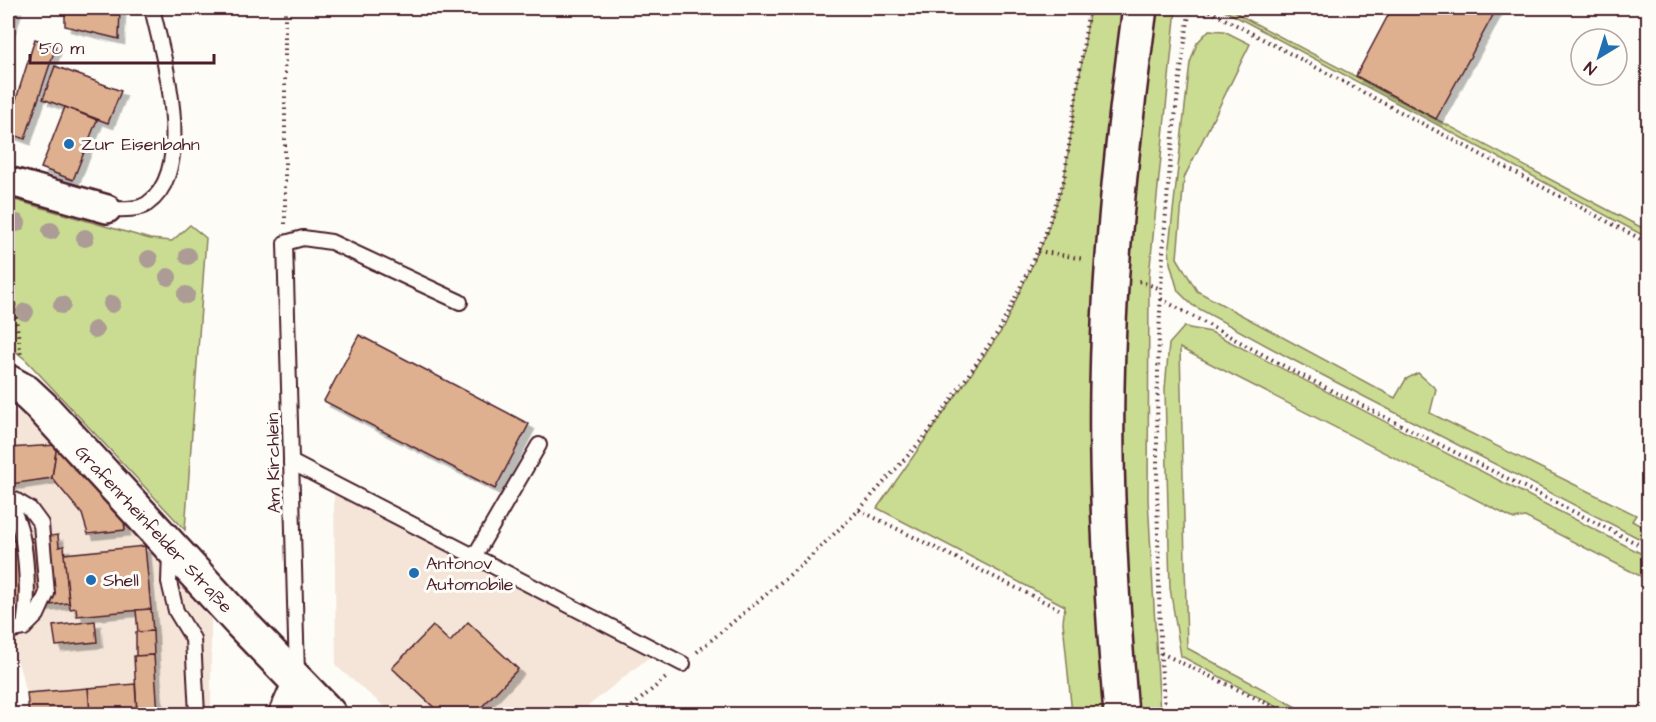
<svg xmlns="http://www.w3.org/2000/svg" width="1656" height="722" font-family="'Architects Daughter',sans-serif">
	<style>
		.built { fill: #f4e5d8 }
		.green { fill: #cadc91; stroke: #8a7e5e; stroke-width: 1.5 }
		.building { fill: #deb08f; stroke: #4a1f2b; stroke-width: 1.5; filter: url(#shadow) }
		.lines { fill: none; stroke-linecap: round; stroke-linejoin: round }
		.service-casing { stroke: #4a1f2b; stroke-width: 18 }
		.minor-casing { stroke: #4a1f2b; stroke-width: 32 }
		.tertiary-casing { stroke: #4a1f2b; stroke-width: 38 }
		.secondary-casing { stroke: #4a1f2b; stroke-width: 38 }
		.path { stroke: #4a1f2b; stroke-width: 4; stroke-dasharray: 1.5 4.5; stroke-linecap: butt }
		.service { stroke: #fdfcf7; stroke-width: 14 }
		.minor { stroke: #fdfcf7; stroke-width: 27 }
		.tertiary { stroke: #fdfcf7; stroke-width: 33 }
		.secondary { stroke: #fdfcf7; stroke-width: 33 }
		.tree { fill: #ac9c95 }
		.poi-dot { fill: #1f6fb2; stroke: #fdfcf7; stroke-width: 2 }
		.labels { text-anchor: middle; stroke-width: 6; stroke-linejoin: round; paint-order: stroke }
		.poi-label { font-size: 18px; fill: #4a1f2b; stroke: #fdfcf7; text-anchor: start }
		.street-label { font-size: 18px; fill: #4a1f2b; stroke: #fdfcf7 }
	</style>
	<defs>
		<filter id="shadow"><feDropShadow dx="5.5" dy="5.5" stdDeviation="0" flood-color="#0004"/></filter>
	</defs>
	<rect width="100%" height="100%" fill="#fdfcf7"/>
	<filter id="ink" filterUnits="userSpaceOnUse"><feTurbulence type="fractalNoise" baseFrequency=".0167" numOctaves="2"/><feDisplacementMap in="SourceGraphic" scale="12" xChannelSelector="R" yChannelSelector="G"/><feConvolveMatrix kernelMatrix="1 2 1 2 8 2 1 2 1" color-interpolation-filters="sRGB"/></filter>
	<g filter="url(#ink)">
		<g class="built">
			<polygon points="22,411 56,438 211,608 211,714 29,714 27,693 16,656 8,590 8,414"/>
			<polygon points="334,491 653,654 578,714 393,714 336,666"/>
		</g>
		<g class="green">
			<polygon points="1090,8 1140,8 1122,143 1120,714 1072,714 1063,622 1065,606 877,508 1002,330 1045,238 1064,180"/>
			<polygon points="1153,8 1176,8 1149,276 1148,499 1160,714 1135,714 1119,507 1126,271"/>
			<polygon points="1220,8 1230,8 1243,17 1648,231 1648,238"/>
			<polygon points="1209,30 1224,31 1250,44 1184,178 1177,258 1197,291 1395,398 1406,379 1418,373 1436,389 1430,413 1636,515 1632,521 1648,530 1648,543 1295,361 1192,305 1178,291 1170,263 1169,246 1190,63 1197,43"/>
			<polygon points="8,198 150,239 172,241 190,225 206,238 185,530 26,360 8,345"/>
			<polygon points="1184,327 1211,332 1648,557 1648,580 1525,517 1514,519 1180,348 1187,648 1296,707 1290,714 1181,656 1170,588 1165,389 1169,344"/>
		</g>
		<g class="building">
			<polygon points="8,8 16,8 8,33"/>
			<polygon points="65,8 120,8 119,39 65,26"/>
			<polygon points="1392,8 1497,8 1436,119 1356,76"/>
			<polygon points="35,39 56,46 25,139 8,133 8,125"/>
			<polygon points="55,66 121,91 108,123 43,99"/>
			<polygon points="65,107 97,120 73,180 41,168"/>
			<polygon points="359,335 529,424 495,489 324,401"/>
			<polygon points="57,445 52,478 11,484 8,448"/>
			<polygon points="57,445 123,511 125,530 88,534 82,514 52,478"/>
			<polygon points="58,535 59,547 64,546 69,603 10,609 8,541"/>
			<polygon points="145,546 151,609 77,616 76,608 70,609 64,554"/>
			<polygon points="151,609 153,631 138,633 136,610"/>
			<polygon points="95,621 97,642 56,646 53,626"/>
			<polygon points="468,622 518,669 475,714 441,714 392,668 433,626 450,642"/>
			<polygon points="153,631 154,655 136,656 136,632"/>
			<polygon points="154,655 158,714 137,714 134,656"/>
			<polygon points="135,684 137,714 90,714 88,688"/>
			<polygon points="88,688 90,714 29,714 27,693"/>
		</g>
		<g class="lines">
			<g class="service-casing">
				<g id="service">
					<path d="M107,209C119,209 136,211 147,204C197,169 163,56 152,8"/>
					<polyline points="291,462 683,664"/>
					<polyline points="8,500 15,500 30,509 41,524 47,593 37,615 24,628 8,631"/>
					<path d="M8,504C29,529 29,596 24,628"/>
					<polyline points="170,553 169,582 176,611 193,639 197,714"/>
					<polyline points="474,557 539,445"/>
					<polyline points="297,674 285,243 303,238 331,242 460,302"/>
				</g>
			</g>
			<g class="minor-casing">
				<g id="minor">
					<polyline points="8,181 107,209"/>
					<polyline points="283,714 297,682"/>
				</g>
			</g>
			<g class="tertiary-casing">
				<polyline id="tertiary" points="8,382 26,392 42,407 241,623 329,714"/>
			</g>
			<g class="secondary-casing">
				<path id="secondary" d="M1121,714C1112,606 1105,497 1107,388C1109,260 1123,134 1140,8"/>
			</g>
			<g class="path">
				<polyline points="1204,8 1648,243"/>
				<polyline points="285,224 285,8"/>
				<polyline points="1038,251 1084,259"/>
				<polyline points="8,257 21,357"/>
				<polyline points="1139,281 1161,289"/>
				<polyline points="1161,299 1293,371 1648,549"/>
				<polyline points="859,510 1059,609"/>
				<polyline points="697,652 805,562 859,510 929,432 1000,329 1044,238 1064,180 1089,8"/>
				<polyline points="1161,653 1289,714"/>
				<polyline points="623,714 668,676"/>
				<path d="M1166,714C1158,656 1160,596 1158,537C1154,360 1162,183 1190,8"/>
			</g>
			<use href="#service" class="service"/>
			<use href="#minor" class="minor"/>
			<use href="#tertiary" class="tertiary"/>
			<use href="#secondary" class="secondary"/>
		</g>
		<g class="tree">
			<circle cx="17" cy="223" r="9"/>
			<circle cx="51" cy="231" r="9"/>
			<circle cx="85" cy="238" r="9"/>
			<circle cx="188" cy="256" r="9"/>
			<circle cx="149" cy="259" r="9"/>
			<circle cx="168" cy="277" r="9"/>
			<circle cx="186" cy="295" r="9"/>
			<circle cx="112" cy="304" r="9"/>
			<circle cx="62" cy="305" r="9"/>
			<circle cx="25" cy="312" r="9"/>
			<circle cx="95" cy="330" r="9"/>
		</g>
	</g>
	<g class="poi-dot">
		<circle cx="69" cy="144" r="6"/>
		<circle cx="414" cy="573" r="6"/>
		<circle cx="91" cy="580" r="6"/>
	</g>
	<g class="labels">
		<g class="poi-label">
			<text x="81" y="150">Zur Eisenbahn</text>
			<text x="426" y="569">Antonov<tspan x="426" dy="21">Automobile</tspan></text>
			<text x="103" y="586">Shell</text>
		</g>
		<g class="street-label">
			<text transform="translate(273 463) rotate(-91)" y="6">Am Kirchlein</text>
			<text transform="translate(154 529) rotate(47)" y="6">Grafenrheinfelder Straße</text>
		</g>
	</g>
	<rect width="1656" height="722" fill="none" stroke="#fdfcf7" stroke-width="30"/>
	<rect x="15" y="15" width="1626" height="692" fill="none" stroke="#4a1f2b" stroke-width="2" filter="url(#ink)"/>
	<g transform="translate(1599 57) rotate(218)"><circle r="28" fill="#fdfcf7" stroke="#b5a4a5" stroke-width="1.5"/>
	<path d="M0-4.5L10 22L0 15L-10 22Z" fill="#1f6fb2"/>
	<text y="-9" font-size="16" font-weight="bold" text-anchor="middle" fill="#4a1f2b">N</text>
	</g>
	<path d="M30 54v9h184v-9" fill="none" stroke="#4a1f2b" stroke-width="3"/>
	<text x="39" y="54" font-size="18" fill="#4a1f2b" stroke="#fdfcf7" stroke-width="4.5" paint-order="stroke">50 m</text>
</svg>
